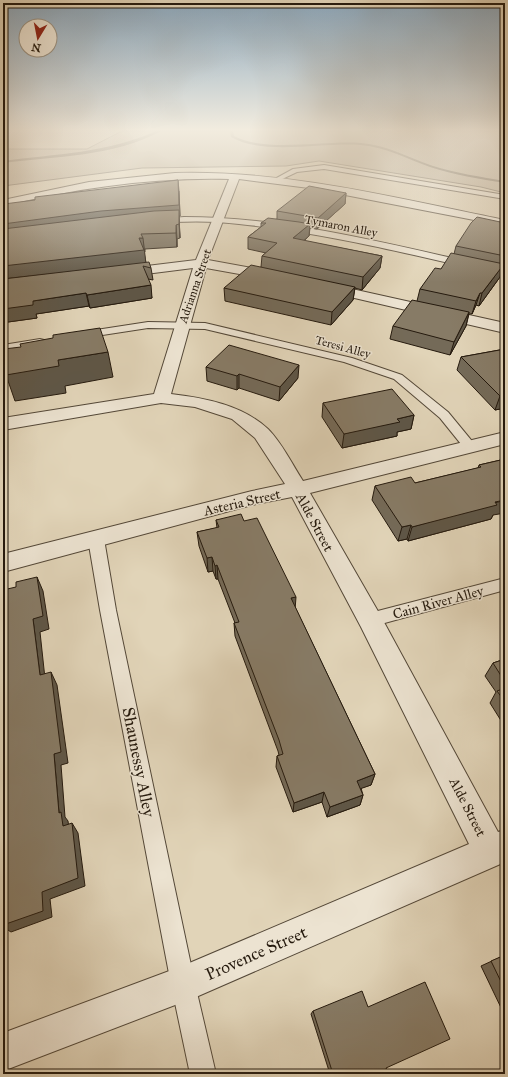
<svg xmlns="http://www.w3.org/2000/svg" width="508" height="1077" font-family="'IM FELL Great Primer',serif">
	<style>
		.green { fill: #c1b49b; stroke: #736754 }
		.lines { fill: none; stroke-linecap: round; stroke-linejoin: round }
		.stream { fill: #6f6451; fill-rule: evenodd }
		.service-casing { stroke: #544838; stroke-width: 2 }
		.minor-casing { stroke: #544838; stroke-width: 2 }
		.service { fill: #ece3d1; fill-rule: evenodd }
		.minor { fill: #ece3d1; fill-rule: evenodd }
		.wall { fill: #746a58; stroke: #251a0e }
		.shaded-wall { fill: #5e5647; stroke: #251a0e }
		.building { fill: #877b66; stroke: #251a0e }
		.labels { text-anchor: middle; stroke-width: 3; stroke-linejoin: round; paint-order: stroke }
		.far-street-label { font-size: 12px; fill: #251a0e; stroke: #ece3d1 }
		.street-label { font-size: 14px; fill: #251a0e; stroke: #ece3d1 }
		.near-street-label { font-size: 17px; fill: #251a0e; stroke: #ece3d1 }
	</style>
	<rect width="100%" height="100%" fill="#e1d4b8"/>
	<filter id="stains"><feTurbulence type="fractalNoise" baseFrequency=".005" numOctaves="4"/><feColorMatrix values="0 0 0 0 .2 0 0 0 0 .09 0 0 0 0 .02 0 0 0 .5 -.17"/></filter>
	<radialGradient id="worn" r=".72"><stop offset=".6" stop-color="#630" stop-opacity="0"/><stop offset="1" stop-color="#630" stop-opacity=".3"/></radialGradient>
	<polygon class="green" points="122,131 505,131 505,193 481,187 319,161 286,166 142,168 3,186 3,149 87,149"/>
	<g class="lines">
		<g class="stream">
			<path d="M156,131H161C114,157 55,156 3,163V161C55,154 108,153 156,131Z"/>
			<path d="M230,131H233L234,136C265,153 324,140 361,143C387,145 409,158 433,166C456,173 481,177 505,181V183C480,179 454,175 430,167C407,159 386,147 361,145C322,142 264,156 231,137Z"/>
		</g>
		<g class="service-casing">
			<g id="service">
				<polygon points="324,165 505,195 505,199 324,169 297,172 278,181 273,180 293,169"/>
				<path d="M184,217C292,217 400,247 505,270V276C417,256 329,233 239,224C217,221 195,221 172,222C167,223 159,225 155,221L159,219Z"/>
				<polygon points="148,322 205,323 352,358 402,375 448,412 476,446 475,449 465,449 440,418 394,379 344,362 205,329 148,328 83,338 78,335 83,332"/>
				<polygon points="40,339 44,340 45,342 44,344 3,351 3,345"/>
				<polygon points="96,533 101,535 104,539 116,610 195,984 216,1074 190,1074 171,984 100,610 88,539 91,535"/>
				<polygon points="505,578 505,590 370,627 364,625 362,620 364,615 370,613"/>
			</g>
		</g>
		<g class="minor-casing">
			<g id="minor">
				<path d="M175,173C287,170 396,198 505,220V226L309,188L239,179L208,260L273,272L278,273L280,276L278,279L273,280L206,268L171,394C205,398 242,405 268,429C282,443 292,464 303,481L505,432V444L310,493L379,613L498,832L505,830V862L196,997L3,1071V1033L180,967L469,844L361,627L292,497L252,505L3,572V554L252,491L285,484L255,438L232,419L195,407L161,403L3,430V418L154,394L193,268L122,277L117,276L115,273L117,270L122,269L196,260L229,179C152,177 78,188 3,206V200L89,182Z"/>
				<polygon points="325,283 505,323 505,333 320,290 318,287 320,284"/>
			</g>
		</g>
		<use href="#service" class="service"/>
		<use href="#minor" class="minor"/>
	</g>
	<g class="wall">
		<polygon points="179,191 180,216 179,216 180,238 177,239 177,247 145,249 145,252 144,252 146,263 151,268 153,280 148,279 152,298 90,308 89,306 36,314 37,318 8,322 3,309"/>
		<polygon points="346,193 345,204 317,229 310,228 309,236 304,241 382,256 380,268 362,290 355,288 353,300 331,325 225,301 224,288 261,267 262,256 266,253 248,249 248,237 261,227 261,223 277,219 277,211"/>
		<polygon points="505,223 505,269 503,268 500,277 479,306 476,305 472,314 469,314 466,326 450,355 390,339 393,326 417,301 420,289 441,269 454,254 456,246"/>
		<polygon points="505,349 505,408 495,410 457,370 461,357"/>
		<polygon points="206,367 298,378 279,401 239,388 237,390 207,381"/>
		<polygon points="323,403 414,415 411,429 397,432 397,436 342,448 322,417"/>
		<polygon points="505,459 493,515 491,519 408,541 407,539 398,541 372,500 375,486 415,483 478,468 479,465"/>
		<polygon points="216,520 244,521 295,607 375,774 371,785 361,788 363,795 360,805 327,817 322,802 293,812 276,767 277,756 279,755 278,751 235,636 234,623 235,623 218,579 216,579 213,571 208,572 199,546 197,532 217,528"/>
		<polygon points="505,659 505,727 490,703 496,692 485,676 493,663"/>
		<polygon points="505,955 505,1016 481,966"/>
		<polygon points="313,1011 386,1068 388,1074 330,1074 311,1014"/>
	</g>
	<g class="shaded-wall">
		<polygon points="178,180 179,191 180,216 179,216 180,238 179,224 3,232 3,224"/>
		<polygon points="346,193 345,204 317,229 318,218"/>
		<polygon points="310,224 309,236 293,250 293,238"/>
		<polygon points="176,225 177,239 177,247 176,233"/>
		<polygon points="139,238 143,238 146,264 3,279 3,266"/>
		<polygon points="382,256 380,268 362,290 363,277"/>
		<polygon points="504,264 500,277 479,306 482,293"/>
		<polygon points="151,285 152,298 90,308 87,295"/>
		<polygon points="355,287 353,300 331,325 332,312"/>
		<polygon points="86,293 89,306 36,314 37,318 8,322 3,309 33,301"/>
		<polygon points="480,293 476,305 472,314 476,301"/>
		<polygon points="469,312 466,326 450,355 454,342"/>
		<polygon points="108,352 113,377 65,386 66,393 15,401 6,375 58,360"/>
		<polygon points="299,365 298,378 279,401 280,387"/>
		<polygon points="239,374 239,388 237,390 237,376"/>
		<polygon points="505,395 505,408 495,410 500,396"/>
		<polygon points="414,415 411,429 397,432 397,436 342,448 344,434 397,419"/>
		<polygon points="505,500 505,513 493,515 491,519 408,541 412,527"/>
		<polygon points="411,525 407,539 398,541 402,527"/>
		<polygon points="212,557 213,571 208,572 207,558"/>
		<polygon points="217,565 218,579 216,579 215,566"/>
		<polygon points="37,577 43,591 49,629 40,632 46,688 40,675 33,619"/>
		<polygon points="296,597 295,610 291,598"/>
		<polygon points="51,672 57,685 68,763 61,765 65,817 68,821 70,836 63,826 59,813 54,754"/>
		<polygon points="375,774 371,785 354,791 357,781"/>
		<polygon points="324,792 322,802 293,812 294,803"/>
		<polygon points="363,795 360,805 327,817 330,807"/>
		<polygon points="72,823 78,833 85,886 50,899 52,917 11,932 3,927 3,925"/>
	</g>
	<g class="building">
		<polygon points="178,180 179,205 101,211 3,224 3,206 5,206 4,204 35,200 35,197"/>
		<polygon points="309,186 346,193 318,218 277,211"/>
		<polygon points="179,210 179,224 176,225 176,233 141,234 143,238 139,238 144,250 3,266 3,229 154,211"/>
		<polygon points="477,217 505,223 505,256 456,246 471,223"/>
		<polygon points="268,218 299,222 310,224 293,238 382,256 363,277 262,256 277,243 248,237 266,223 261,223"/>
		<polygon points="451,253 504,264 482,293 480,293 476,301 420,289 435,268 441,269"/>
		<polygon points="149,262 151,268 143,266 151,285 87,295 86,293 33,301 33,305 3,309 3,279"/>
		<polygon points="251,265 355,287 332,312 224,288"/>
		<polygon points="412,300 469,312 454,342 393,326"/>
		<polygon points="100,328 108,352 58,360 59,366 6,375 4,349 21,347 20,344 53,338 53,335"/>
		<polygon points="229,345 299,365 280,387 239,374 237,376 206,367"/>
		<polygon points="505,349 505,395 500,396 461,357"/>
		<polygon points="392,389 414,415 397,419 400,422 344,434 323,403"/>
		<polygon points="505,459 505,500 495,502 497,505 412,527 411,525 402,527 375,486 411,477 415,483 481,467 479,465"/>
		<polygon points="241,514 244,521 257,518 296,597 291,598 375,774 357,781 363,795 330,807 324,792 294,803 277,756 283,754 279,740 234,623 239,622 217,565 215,566 212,557 207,558 197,532 219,527 216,520"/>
		<polygon points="37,577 43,616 33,619 40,675 51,672 61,752 54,754 59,813 61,812 63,826 72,823 78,878 42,892 43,911 3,925 3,590 16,587 16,582"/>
		<polygon points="505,659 505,682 493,663"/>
		<polygon points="505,688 505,702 497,691"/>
		<polygon points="505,955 505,990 491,961"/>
		<polygon points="425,982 450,1039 386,1068 388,1074 333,1074 313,1011 362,991 368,1007"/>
	</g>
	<linearGradient id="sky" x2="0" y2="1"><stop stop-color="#8ba8be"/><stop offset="0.46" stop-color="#f2ecdf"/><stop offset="1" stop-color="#f2ecdf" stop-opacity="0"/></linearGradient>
	<rect width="508" height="282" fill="url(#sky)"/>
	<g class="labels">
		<g class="far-street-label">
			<text transform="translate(341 226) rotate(11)" y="4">Tymaron Alley</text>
			<text transform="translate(195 286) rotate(-71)" y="4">Adrianna Street</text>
			<text transform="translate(343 347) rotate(15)" y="4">Teresi Alley</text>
		</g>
		<g class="street-label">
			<text transform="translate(242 502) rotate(-13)" y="5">Asteria Street</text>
			<text transform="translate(315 522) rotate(62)" y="5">Alde Street</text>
			<text transform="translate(438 602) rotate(-15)" y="5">Cain River Alley</text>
			<text transform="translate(468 807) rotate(63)" y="5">Alde Street</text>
		</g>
		<g class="near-street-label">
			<text transform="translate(139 762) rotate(79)" y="6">Shaunessy Alley</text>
			<text transform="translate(256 953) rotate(-24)" y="6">Provence Street</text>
		</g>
	</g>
	<rect width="508" height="1077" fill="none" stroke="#e1d4b8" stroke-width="16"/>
	<rect x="4" y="4" width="500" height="1069" fill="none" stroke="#251a0e" stroke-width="2"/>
	<rect x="8" y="8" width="492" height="1061" fill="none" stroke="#251a0e"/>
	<g transform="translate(38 38) rotate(190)"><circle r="19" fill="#ece3d1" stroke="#9c9383"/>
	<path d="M0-3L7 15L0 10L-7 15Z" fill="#8f2418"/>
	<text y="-6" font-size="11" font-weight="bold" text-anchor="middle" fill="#251a0e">N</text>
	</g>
	<rect width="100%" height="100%" filter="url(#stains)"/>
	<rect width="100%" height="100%" fill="url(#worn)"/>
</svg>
